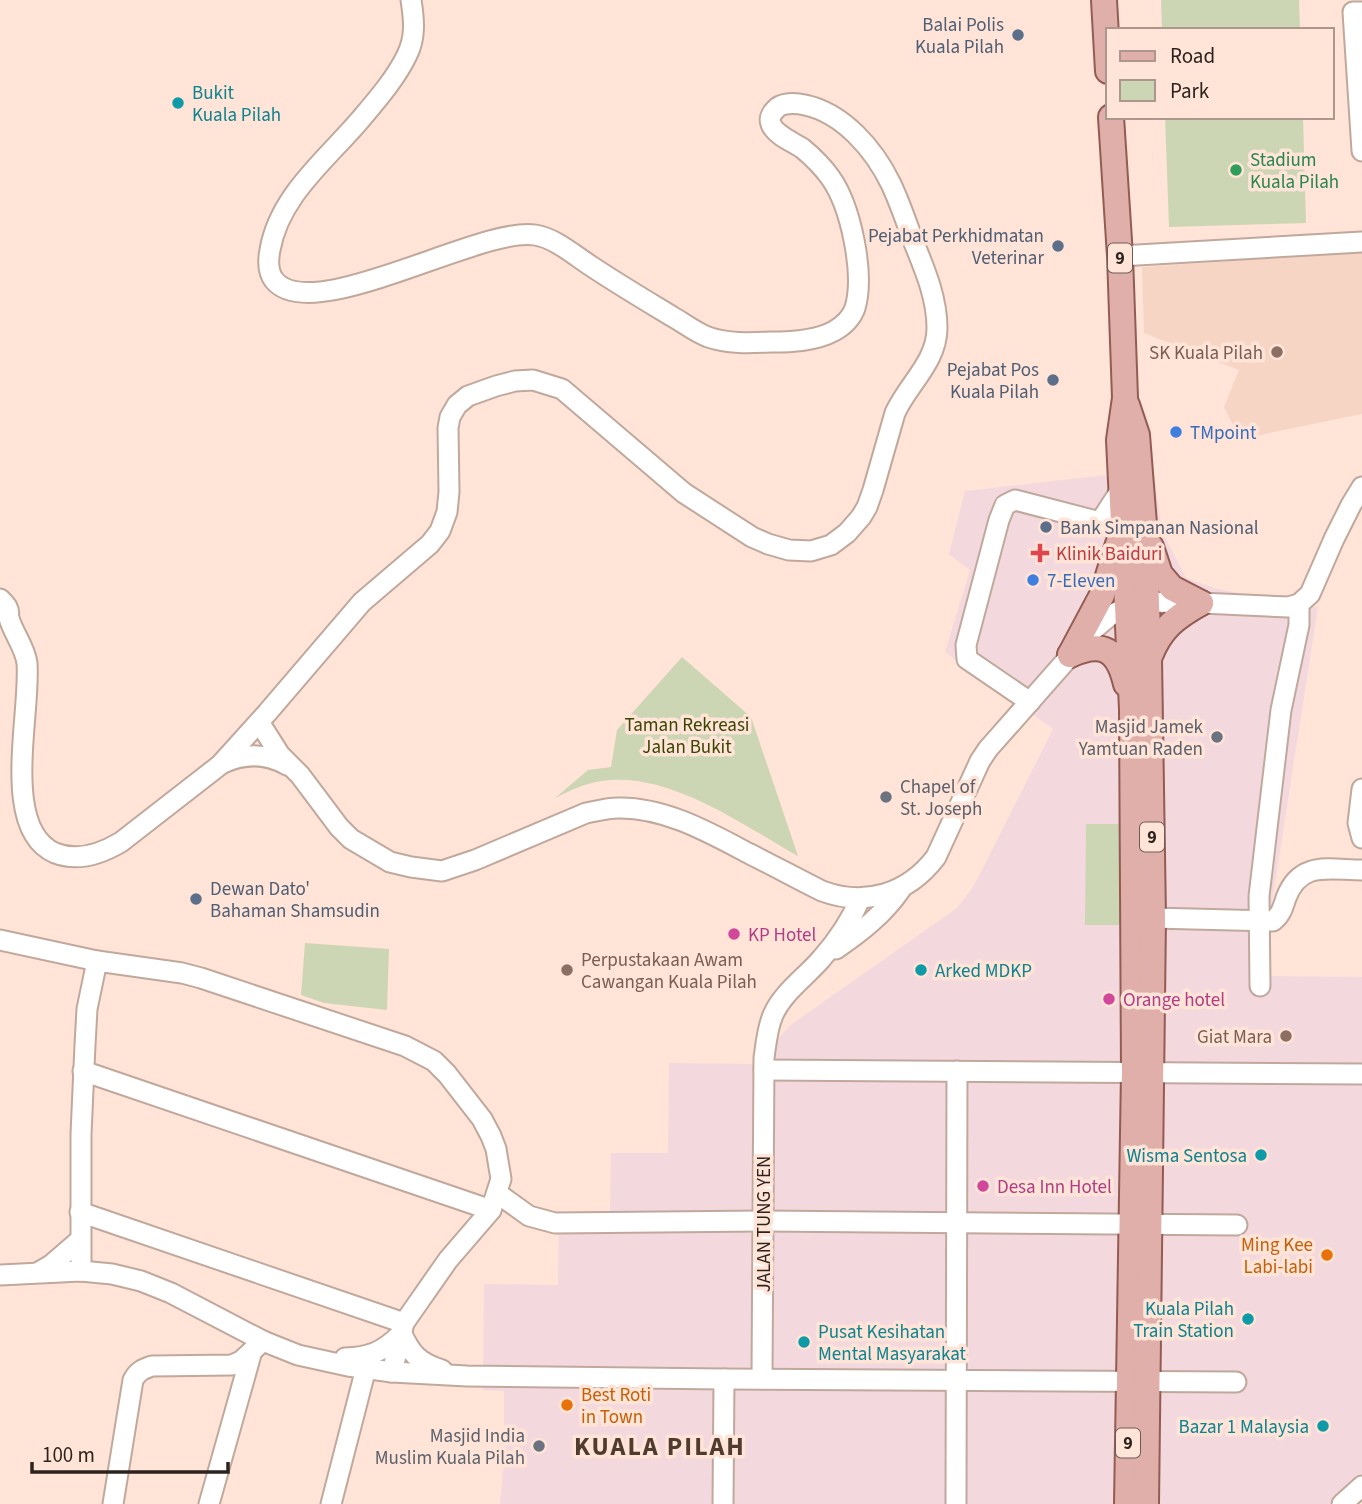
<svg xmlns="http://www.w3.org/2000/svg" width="1362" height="1504" font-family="'Source Sans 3',sans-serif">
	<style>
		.commercial { fill: #f3d9de }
		.built { fill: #f7d5c5 }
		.green { fill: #cdd6b4 }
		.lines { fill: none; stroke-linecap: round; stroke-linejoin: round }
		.minor-casing { stroke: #c1a89c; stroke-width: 23 }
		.major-casing { stroke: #935c53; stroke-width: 28 }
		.minor { stroke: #fff; stroke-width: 19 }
		.major { stroke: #e0afa9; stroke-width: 24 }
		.service-dot { fill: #5c6f8a; stroke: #ffe4d7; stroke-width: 2.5 }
		.culture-dot { fill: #0f9aa8; stroke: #ffe4d7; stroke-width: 2.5 }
		.leisure-dot { fill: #2e9e5b; stroke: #ffe4d7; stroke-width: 2.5 }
		.education-dot { fill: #8d6e63; stroke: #ffe4d7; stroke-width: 2.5 }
		.shop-dot { fill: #3f7fe0; stroke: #ffe4d7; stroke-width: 2.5 }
		.health-dot { fill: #e0444e; stroke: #ffe4d7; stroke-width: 2.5 }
		.worship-dot { fill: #6b7280; stroke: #ffe4d7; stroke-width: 2.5 }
		.hotel-dot { fill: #d1479c; stroke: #ffe4d7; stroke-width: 2.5 }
		.food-dot { fill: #e8710a; stroke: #ffe4d7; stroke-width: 2.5 }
		.labels { text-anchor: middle; stroke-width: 7; stroke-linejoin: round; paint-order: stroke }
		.shield { fill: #ffe4d7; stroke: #6b5d56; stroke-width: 2 }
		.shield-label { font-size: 18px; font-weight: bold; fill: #2c231e }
		.service-label { font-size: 19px; fill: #4e5e75; stroke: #ffe4d7; text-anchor: end }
		.culture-label { font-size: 19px; fill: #0d838f; stroke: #ffe4d7; text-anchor: start }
		.leisure-label { font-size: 19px; fill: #27864d; stroke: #ffe4d7; text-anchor: start }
		.education-label { font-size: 19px; fill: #785e54; stroke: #ffe4d7; text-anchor: end }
		.shop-label { font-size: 19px; fill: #366cbe; stroke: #ffe4d7; text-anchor: start }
		.health-label { font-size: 19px; fill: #be3a42; stroke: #ffe4d7; text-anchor: start }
		.park-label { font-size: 19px; fill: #3a4502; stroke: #ffe4d7 }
		.worship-label { font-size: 19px; fill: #5b616d; stroke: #ffe4d7; text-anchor: end }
		.hotel-label { font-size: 19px; fill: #b23c85; stroke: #ffe4d7; text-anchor: start }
		.street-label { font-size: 19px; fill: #2c231e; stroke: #ffe4d7 }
		.food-label { font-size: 19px; fill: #c56008; stroke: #ffe4d7; text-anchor: end }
		.district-label { font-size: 26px; font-weight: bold; letter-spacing: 2px; fill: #503b31; stroke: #ffe4d7 }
	</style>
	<rect width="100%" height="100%" fill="#ffe4d7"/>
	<polygon class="commercial" points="1154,474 1162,531 1186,578 1217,589 1318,607 1272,903 1270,976 1362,977 1362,1496 1353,1504 500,1504 504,1463 504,1391 483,1390 484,1284 558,1285 559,1216 610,1216 611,1153 668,1153 669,1063 753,1064 792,1024 957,908 971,890 981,872 1053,729 945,652 970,570 949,554 965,491 1106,475"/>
	<polygon class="built" points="1362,252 1362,414 1240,439 1224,407 1239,370 1144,333 1142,267"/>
	<g class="green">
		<polygon points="1161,0 1299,0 1300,30 1162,30"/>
		<polygon points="1165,117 1303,117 1306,223 1169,227"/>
		<path d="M682,657L751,717L798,856C737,822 652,758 579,787C571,790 563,794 555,798L588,770L611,767L617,730Z"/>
		<polygon points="1086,824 1124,824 1124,925 1085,925"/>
		<polygon points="305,943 389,949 387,1010 324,1003 301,995"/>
	</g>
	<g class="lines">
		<g class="minor-casing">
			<g id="minor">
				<polyline points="1362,12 1353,12 1362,151"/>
				<polyline points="1120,256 1362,242"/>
				<path d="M0,599C2,601 6,605 7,607C11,615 7,610 9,618C13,633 25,647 27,663C31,714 0,829 55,853C78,862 101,854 121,842L220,765L267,713L362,602L430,544L440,531L447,512L449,492L448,428L450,417L457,405L468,396L496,386L515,381L533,380L562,389L684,493L752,537L768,544L789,550L811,551L831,545L847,533L861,517L867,507L873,490L895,413C908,384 937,362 937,328C937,298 925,270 914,243C907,224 900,203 891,184C874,149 843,113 805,105C796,103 781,102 775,110C771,114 769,119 771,124C775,135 793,142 802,148C813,157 822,166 830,177C851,206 865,274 855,308C851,319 843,326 834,331C816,341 791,342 771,342C749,343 728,344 708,337C695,332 684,323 673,317C645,300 618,284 591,266C574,255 555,238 535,235C481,226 311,327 274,280C268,272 268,260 270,250C279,196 327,159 360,120C377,100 396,78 407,55C416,37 414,19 411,0"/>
				<polyline points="1030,702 967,659 966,645 999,520 1005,505 1015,500 1100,522 1122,488"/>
				<path d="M261,725L280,755L300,775L339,827L351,839L390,862L411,867L442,871L475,860L586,813C597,811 607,808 618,808C665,807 710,833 750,854C774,866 798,879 822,891C865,907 908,894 936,857L980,761L988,749L1093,630L1111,615L1127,607L1147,602L1201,603L1288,607L1299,604L1310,594L1334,539L1351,505L1362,487"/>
				<path d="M223,763C245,753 266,753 287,765"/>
				<polyline points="1362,789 1358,823 1362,838"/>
				<path d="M1153,918L1273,921C1281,915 1283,907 1286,898C1300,860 1330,870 1362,870"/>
				<polyline points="0,940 97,961 182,973 201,978 405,1046 434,1061 447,1074 482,1119 491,1136 496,1149 501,1179 491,1210 448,1260 404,1323 392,1372"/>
				<path d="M836,949C861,932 884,914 901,889"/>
				<polyline points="1260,986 1259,896 1281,710 1299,625 1299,604"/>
				<polyline points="764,1070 1362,1074"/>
				<polyline points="83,1071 491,1210"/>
				<polyline points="497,1193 529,1216 555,1223 763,1221 1237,1225"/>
				<polyline points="80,1212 404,1323"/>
				<polyline points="81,1271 81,1134 85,1045 87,1009 97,961"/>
				<polyline points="39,1272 51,1265 80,1240"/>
				<polyline points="0,1275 81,1271 112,1274 141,1281 171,1293 263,1341 298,1355 348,1366 392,1372 467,1376 724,1379 1236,1382"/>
				<path d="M401,1332C411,1354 418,1362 442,1370"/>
				<path d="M345,1358C370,1357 382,1352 400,1335"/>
				<path d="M762,1379L764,1058C766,1044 767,1029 773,1015C783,992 806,977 822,958C837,941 851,920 860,899"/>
				<path d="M113,1504L133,1380C138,1371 143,1369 152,1366L232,1365L241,1361L263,1341"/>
				<polyline points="209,1504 252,1351"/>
				<polyline points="331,1504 366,1368"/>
				<polyline points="723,1504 724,1379"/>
				<polyline points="956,1504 957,1071"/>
				<polyline points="1342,1504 1362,1486"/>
			</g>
		</g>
		<g class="major-casing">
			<g id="major">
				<polyline points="1104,0 1108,71"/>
				<polyline points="1111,117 1120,256 1125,398 1119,440 1132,709 1134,1072 1127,1504"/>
				<polyline points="1127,405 1137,435 1144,524 1149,658 1153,918 1146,1504"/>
				<polyline points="1151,547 1160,574 1172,588 1201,603"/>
				<polyline points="1070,655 1102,595 1118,544"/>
				<path d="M1070,655C1103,640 1118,650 1126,684"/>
				<path d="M1150,656C1161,628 1176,617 1201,603"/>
			</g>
		</g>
		<use href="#minor" class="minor"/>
		<use href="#major" class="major"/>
	</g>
	<g class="service-dot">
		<circle cx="1018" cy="35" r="7"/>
		<circle cx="1058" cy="246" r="7"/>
		<circle cx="1053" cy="380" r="7"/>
		<circle cx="1046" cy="527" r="7"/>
		<circle cx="196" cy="899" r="7"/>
	</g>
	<g class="culture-dot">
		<circle cx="178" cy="103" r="7"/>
		<circle cx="921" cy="970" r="7"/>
		<circle cx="1261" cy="1155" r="7"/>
		<circle cx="1248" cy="1319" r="7"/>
		<circle cx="804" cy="1342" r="7"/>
		<circle cx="1323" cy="1426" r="7"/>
	</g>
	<circle class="leisure-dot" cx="1236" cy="170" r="7"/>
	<g class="education-dot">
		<circle cx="1277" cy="352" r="7"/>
		<circle cx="567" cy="970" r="7"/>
		<circle cx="1286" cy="1036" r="7"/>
	</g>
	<g class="shop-dot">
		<circle cx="1176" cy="432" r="7"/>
		<circle cx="1033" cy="580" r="7"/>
	</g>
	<path class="health-dot" d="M1036.5 542.5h7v7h7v7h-7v7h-7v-7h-7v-7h7z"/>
	<g class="worship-dot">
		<circle cx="1217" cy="737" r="7"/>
		<circle cx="886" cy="797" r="7"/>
		<circle cx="539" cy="1446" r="7"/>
	</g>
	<g class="hotel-dot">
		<circle cx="734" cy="934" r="7"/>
		<circle cx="1109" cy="999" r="7"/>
		<circle cx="983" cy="1186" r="7"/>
	</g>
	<g class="food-dot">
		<circle cx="1327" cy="1255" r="7"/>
		<circle cx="567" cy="1405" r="7"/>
	</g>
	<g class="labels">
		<g class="shield">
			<rect x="1108" y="243.5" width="24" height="29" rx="5"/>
			<rect x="1140" y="822.5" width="24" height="29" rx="5"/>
			<rect x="1116" y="1428.5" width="24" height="29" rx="5"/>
		</g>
		<g class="shield-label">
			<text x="1120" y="264">9</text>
			<text x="1152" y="843">9</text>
			<text x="1128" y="1449">9</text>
		</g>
		<g class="service-label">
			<text x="1004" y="31">Balai Polis<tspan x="1004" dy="22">Kuala Pilah</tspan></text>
			<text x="1044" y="242">Pejabat Perkhidmatan<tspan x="1044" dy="22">Veterinar</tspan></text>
			<text x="1039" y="376">Pejabat Pos<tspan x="1039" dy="22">Kuala Pilah</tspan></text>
			<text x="1060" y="534" text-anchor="start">Bank Simpanan Nasional</text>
			<text x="210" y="895" text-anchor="start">Dewan Dato'<tspan x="210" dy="22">Bahaman Shamsudin</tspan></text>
		</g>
		<g class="culture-label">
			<text x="192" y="99">Bukit<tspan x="192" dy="22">Kuala Pilah</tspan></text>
			<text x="935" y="977">Arked MDKP</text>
			<text x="1247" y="1162" text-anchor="end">Wisma Sentosa</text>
			<text x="1234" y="1315" text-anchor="end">Kuala Pilah<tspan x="1234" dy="22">Train Station</tspan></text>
			<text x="818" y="1338">Pusat Kesihatan<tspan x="818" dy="22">Mental Masyarakat</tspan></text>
			<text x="1309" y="1433" text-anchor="end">Bazar 1 Malaysia</text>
		</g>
		<g class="leisure-label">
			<text x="1250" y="166">Stadium<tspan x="1250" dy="22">Kuala Pilah</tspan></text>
		</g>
		<g class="education-label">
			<text x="1263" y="359">SK Kuala Pilah</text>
			<text x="581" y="966" text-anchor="start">Perpustakaan Awam<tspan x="581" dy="22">Cawangan Kuala Pilah</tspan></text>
			<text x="1272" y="1043">Giat Mara</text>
		</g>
		<g class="shop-label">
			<text x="1190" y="439">TMpoint</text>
			<text x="1047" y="587">7-Eleven</text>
		</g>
		<g class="health-label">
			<text x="1056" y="560">Klinik Baiduri</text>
		</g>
		<g class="park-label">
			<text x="687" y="731">Taman Rekreasi<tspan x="687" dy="22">Jalan Bukit</tspan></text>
		</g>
		<g class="worship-label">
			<text x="1203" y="733">Masjid Jamek<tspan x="1203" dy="22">Yamtuan Raden</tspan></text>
			<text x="900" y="793" text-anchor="start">Chapel of<tspan x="900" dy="22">St. Joseph</tspan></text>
			<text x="525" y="1442">Masjid India<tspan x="525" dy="22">Muslim Kuala Pilah</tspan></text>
		</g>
		<g class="hotel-label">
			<text x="748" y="941">KP Hotel</text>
			<text x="1123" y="1006">Orange hotel</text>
			<text x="997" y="1193">Desa Inn Hotel</text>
		</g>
		<g class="street-label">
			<text transform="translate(763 1224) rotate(-90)" y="7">JALAN TUNG YEN</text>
		</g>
		<g class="food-label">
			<text x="1313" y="1251">Ming Kee<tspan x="1313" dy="22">Labi-labi</tspan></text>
			<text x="581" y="1401" text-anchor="start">Best Roti<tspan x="581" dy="22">in Town</tspan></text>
		</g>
		<g class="district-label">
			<text x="660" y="1455">KUALA PILAH</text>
		</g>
	</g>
	<rect x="1106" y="28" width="228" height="91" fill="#ffe4d7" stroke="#ab978d" stroke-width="2"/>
	<rect x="1120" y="51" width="35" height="10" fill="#e0afa9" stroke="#ab978d" stroke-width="2"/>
	<text x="1170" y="63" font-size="21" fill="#2c231e">Road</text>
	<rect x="1120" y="80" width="35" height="21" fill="#cdd6b4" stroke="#ab978d" stroke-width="2"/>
	<text x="1170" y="98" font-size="21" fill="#2c231e">Park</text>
	<path d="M32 1462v10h196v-10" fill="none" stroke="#2c231e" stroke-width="3.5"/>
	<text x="42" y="1462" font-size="21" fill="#2c231e" stroke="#ffe4d7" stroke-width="5" paint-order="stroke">100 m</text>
</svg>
